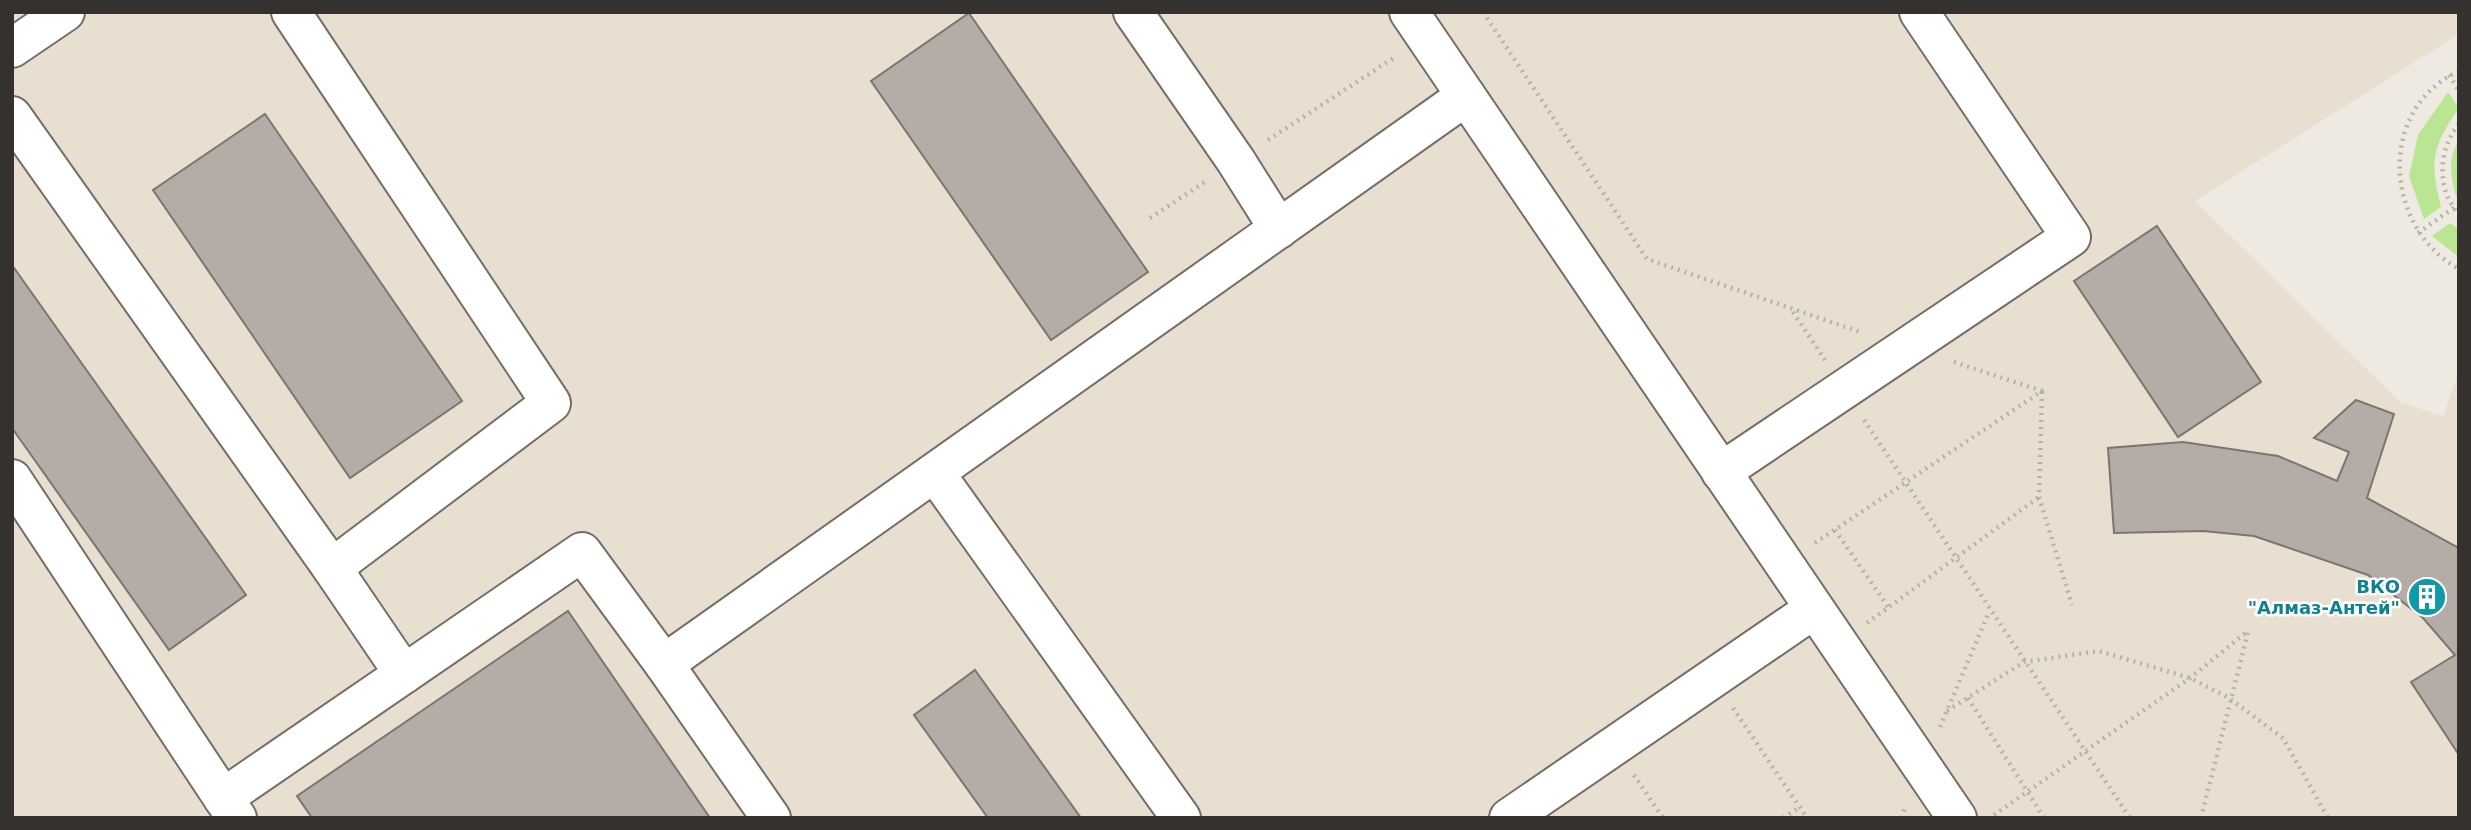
<svg xmlns="http://www.w3.org/2000/svg" width="2471" height="830" font-family="'DejaVu Sans',sans-serif">
	<style>
		.built { fill: #e9dfd0 }
		.green { fill: #bae592 }
		.building { fill: #b5aba7; stroke: #7e7470; stroke-width: 2 }
		.lines { fill: none; stroke-linecap: round; stroke-linejoin: round }
		.minor-casing { stroke: #736e67; stroke-width: 42 }
		.path { stroke: #b6b2ab; stroke-width: 4.5; stroke-dasharray: 2 5; stroke-linecap: butt }
		.minor { stroke: #fff; stroke-width: 38 }
		.labels { text-anchor: middle; stroke-width: 5; stroke-linejoin: round; paint-order: stroke }
		.culture-label { font-size: 18px; font-weight: bold; fill: #0d838f; stroke: #fff; text-anchor: end }
	</style>
	<rect width="100%" height="100%" fill="#efeae1"/>
	<polygon class="built" points="12,12 2459,12 2459,34 2195,201 2400,402 2443,416 2459,372 2459,818 12,818"/>
	<g class="green">
		<path d="M2448,92L2459,108C2431,148 2430,161 2441,207L2424,219L2409,176L2418,135Z"/>
		<path d="M2459,141V195L2456,196C2451,179 2447,157 2459,141Z"/>
		<polygon points="2450,223 2459,229 2459,257 2432,236"/>
	</g>
	<g class="building">
		<polygon points="969,13 1148,272 1051,340 871,81"/>
		<polygon points="265,114 462,401 350,478 153,190"/>
		<polygon points="2157,226 2261,382 2178,437 2074,281"/>
		<polygon points="12,265 246,595 169,650 12,428"/>
		<polygon points="2356,400 2394,414 2367,498 2459,548 2459,755 2411,682 2455,655 2423,618 2368,575 2254,536 2203,531 2114,533 2108,448 2183,442 2278,456 2337,481 2349,452 2314,438"/>
		<polygon points="568,611 710,818 312,818 297,796"/>
		<polygon points="975,670 1081,818 988,818 914,715"/>
	</g>
	<g class="lines">
		<g class="minor-casing">
			<g id="minor">
				<polyline points="1133,12 1236,161 1279,229"/>
				<polyline points="1409,12 1957,818"/>
				<polyline points="12,48 65,12"/>
				<polyline points="12,116 332,568 551,403 291,12"/>
				<polyline points="1721,472 2071,237 1919,12"/>
				<polyline points="935,473 1181,818"/>
				<polyline points="12,479 223,798"/>
				<polyline points="332,568 404,674"/>
				<polyline points="237,818 223,798 582,552 664,664"/>
				<polyline points="771,818 664,664 1466,96"/>
				<polyline points="1509,818 1814,609"/>
			</g>
		</g>
		<g class="path">
			<polyline points="1483,12 1647,259 1863,333"/>
			<path d="M2459,71C2376,109 2384,228 2459,269"/>
			<polyline points="2449,75 2459,91"/>
			<path d="M2459,124C2438,149 2436,190 2459,214"/>
			<polyline points="1268,140 1395,57"/>
			<polyline points="1150,218 1205,182"/>
			<polyline points="2418,233 2459,204"/>
			<polyline points="1793,312 1825,360"/>
			<polyline points="2042,392 2039,497 2072,605"/>
			<polyline points="1864,420 2130,818"/>
			<polyline points="1835,530 1888,607"/>
			<polyline points="1815,543 2042,391 1951,361"/>
			<polyline points="1867,623 2039,497"/>
			<polyline points="1968,698 2044,818"/>
			<polyline points="1733,708 1807,818"/>
			<polyline points="1947,711 2024,662 2099,651 2190,678 2229,698 2283,738 2328,818"/>
			<polyline points="1940,727 1989,612"/>
			<polyline points="1634,775 1663,818"/>
			<polyline points="1994,815 2190,678 2248,631"/>
			<polyline points="1783,818 1800,807"/>
			<polyline points="1901,818 1905,808"/>
			<polyline points="2201,818 2248,632"/>
		</g>
		<use href="#minor" class="minor"/>
	</g>
	<defs>
		<g id="building-disc" transform="scale(2.0125)"><circle r="9.5" fill="#0f9aa8" stroke="#fff"/><path d="M-4-6H4V6H1V3H-1V6H-4ZM-2.5-4.3h1.7v1.8h-1.7ZM.8-4.3h1.7v1.8H.8ZM-2.5-1h1.7V.8h-1.7ZM.8-1h1.7V.8H.8Z" fill="#fff"/></g>
	</defs>
	<g fill-rule="evenodd">
		<use href="#building-disc" x="2427" y="597"/>
	</g>
	<g class="labels">
		<g class="culture-label">
			<text x="2400" y="593">ВКО<tspan x="2400" dy="21">"Алмаз-Антей"</tspan></text>
		</g>
	</g>
	<rect width="2471" height="830" fill="none" stroke="#34312e" stroke-width="28"/>
</svg>
